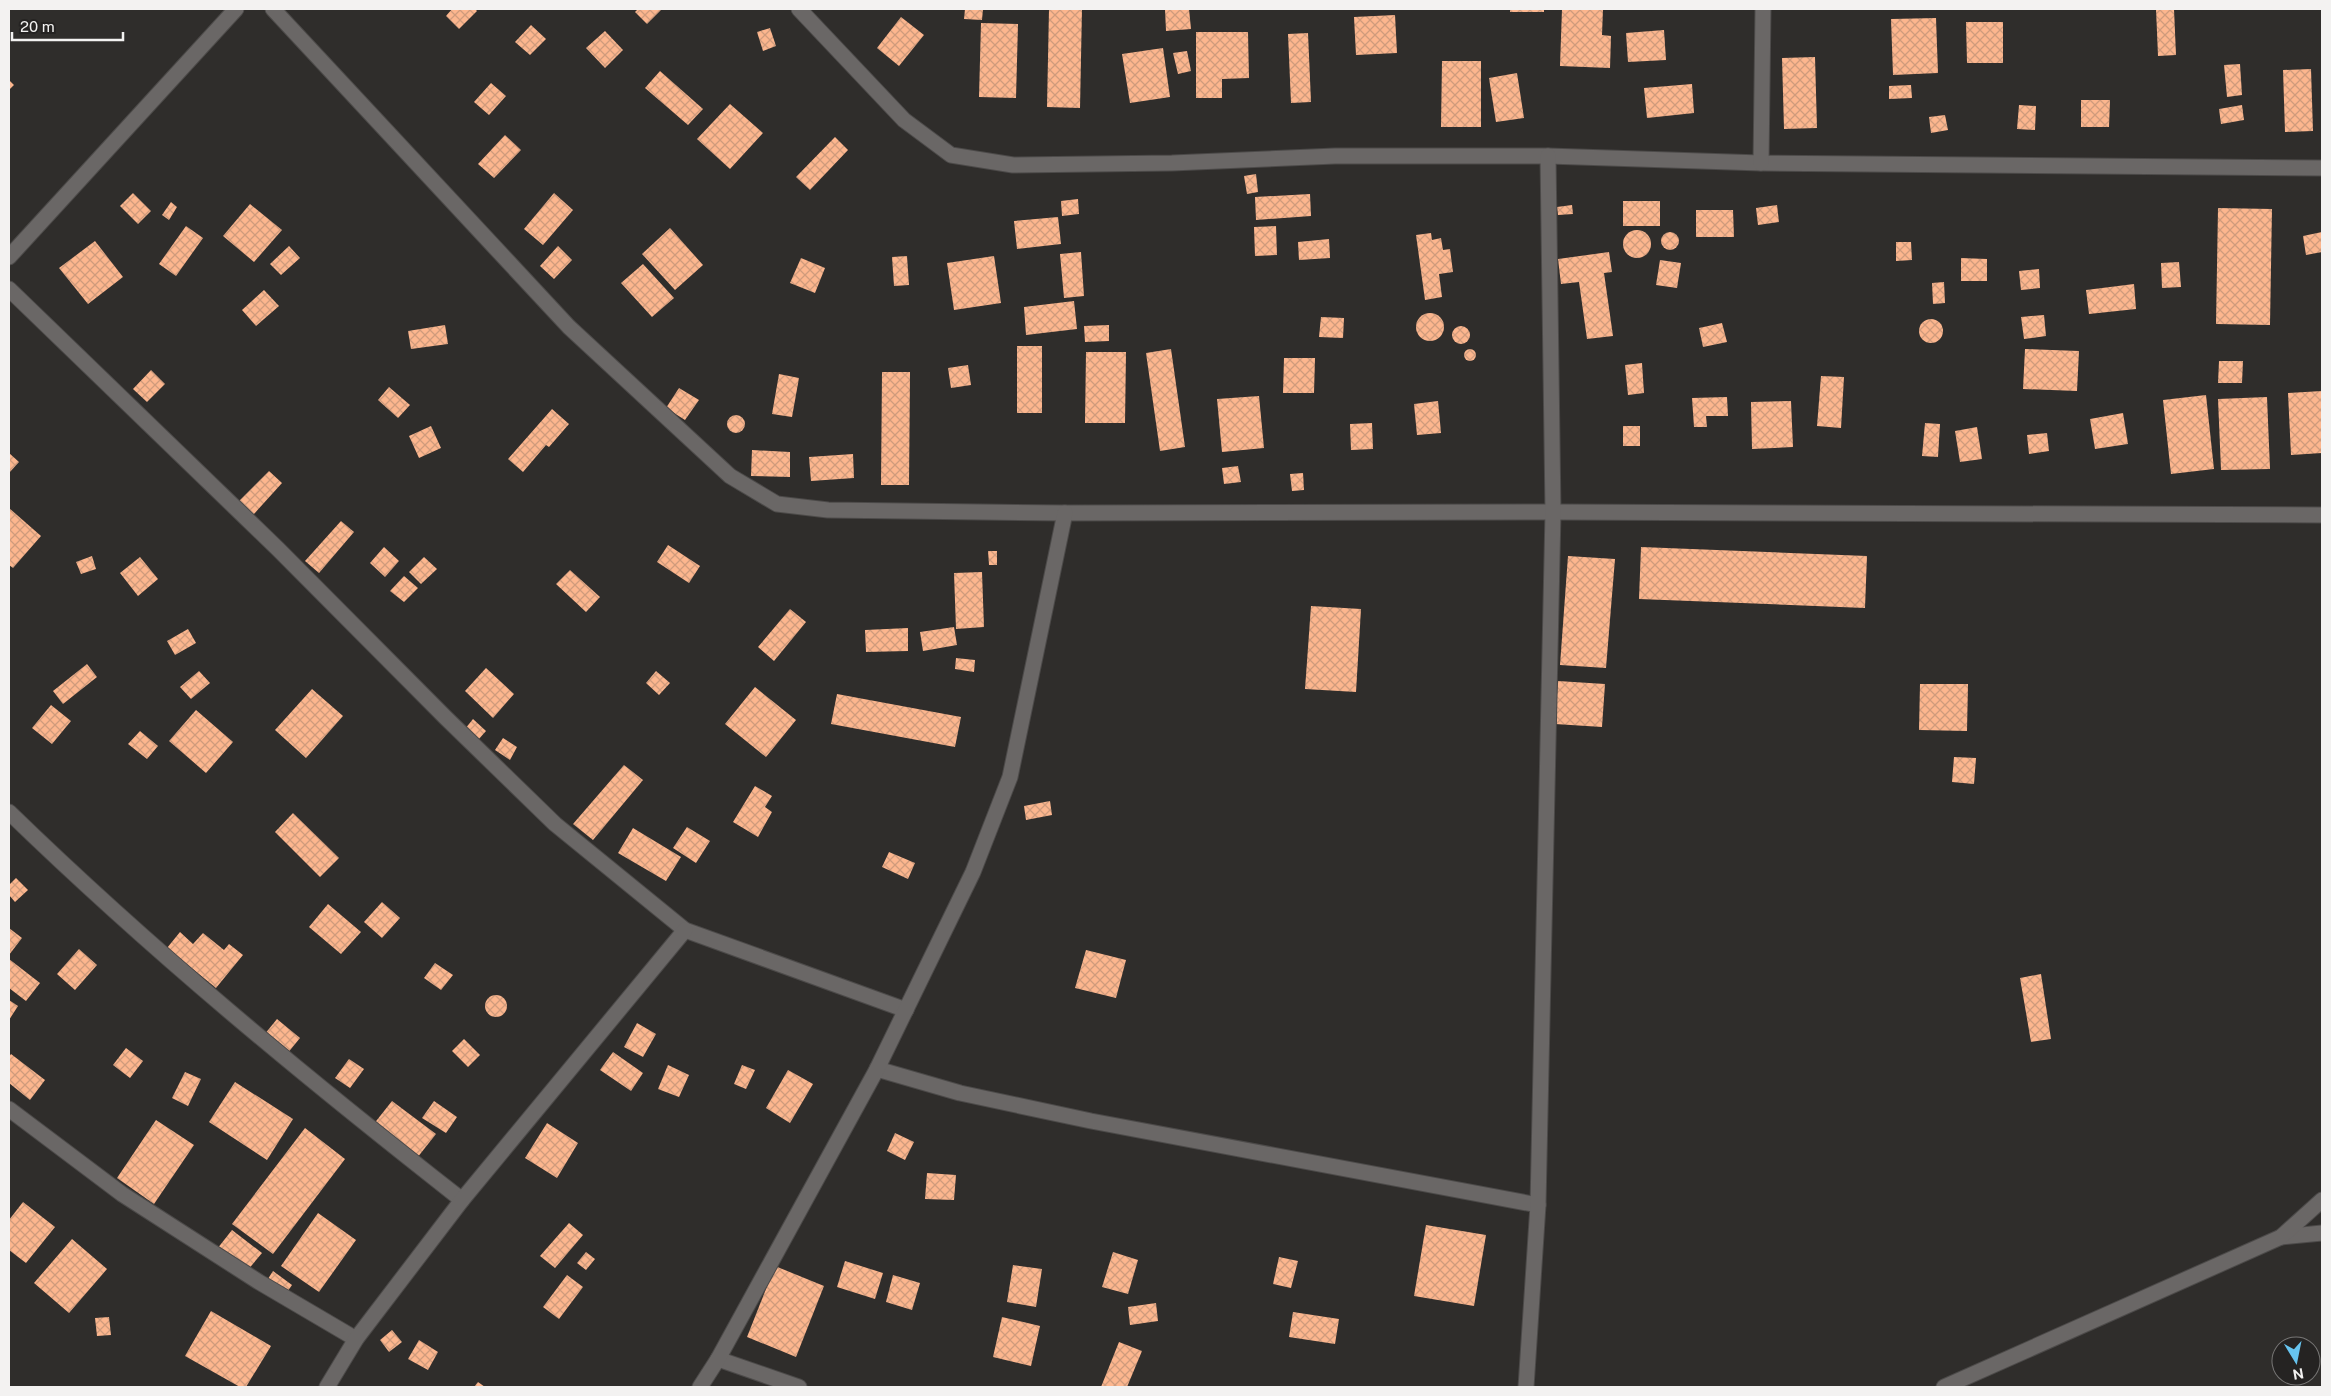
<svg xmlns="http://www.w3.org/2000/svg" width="2331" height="1396" font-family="'Public Sans',sans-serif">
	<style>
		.building { fill: url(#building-cross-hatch) }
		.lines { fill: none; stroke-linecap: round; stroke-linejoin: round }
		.minor-casing { stroke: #4c4a49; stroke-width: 17 }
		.minor { stroke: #6a6766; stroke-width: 15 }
	</style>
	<defs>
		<pattern id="building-cross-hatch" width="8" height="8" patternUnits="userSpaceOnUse" patternTransform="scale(1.25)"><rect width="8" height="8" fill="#fcb68e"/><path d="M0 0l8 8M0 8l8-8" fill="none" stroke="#cf9b7c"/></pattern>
	</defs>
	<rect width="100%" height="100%" fill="#2f2d2b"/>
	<g class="building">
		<polygon points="452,9 475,9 477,11 459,29 446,16"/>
		<polygon points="638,9 662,9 647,24 635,12"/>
		<polygon points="965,9 983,9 982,20 964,19"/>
		<polygon points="1049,9 1082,9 1080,108 1047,107"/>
		<polygon points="1165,9 1189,9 1191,29 1166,31"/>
		<rect x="1510" y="9" width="34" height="3"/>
		<polygon points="1562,9 1603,9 1602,35 1611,36 1610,68 1560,66"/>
		<polygon points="2156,9 2174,9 2176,55 2158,56"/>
		<polygon points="1395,15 1397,53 1356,55 1354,17"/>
		<polygon points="901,17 924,35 899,66 877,48"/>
		<polygon points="1936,18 1938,73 1893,75 1891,19"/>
		<polygon points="1966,22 2003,22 2003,63 1967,63"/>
		<polygon points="981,23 1018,24 1016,98 979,97"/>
		<polygon points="531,25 546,39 530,55 515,42"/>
		<polygon points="770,28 776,46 763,51 757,32"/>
		<polygon points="1664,30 1666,60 1628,62 1626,33"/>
		<polygon points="605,31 623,50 605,68 586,48"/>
		<polygon points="1196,32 1248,32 1249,78 1222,79 1222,98 1196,98"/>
		<polygon points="1308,33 1311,102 1291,103 1288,34"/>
		<polygon points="1163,48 1170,97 1130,103 1122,54"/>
		<polygon points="1187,51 1191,71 1178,74 1173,53"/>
		<polygon points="1815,57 1817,128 1784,129 1782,58"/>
		<polygon points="1442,61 1481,61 1481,127 1441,127"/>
		<polygon points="2240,64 2242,95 2227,97 2224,65"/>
		<polygon points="2311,69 2313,131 2285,132 2283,70"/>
		<polygon points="660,71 703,109 688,125 645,88"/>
		<polygon points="1517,73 1524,118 1496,122 1489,78"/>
		<polygon points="9,80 14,85 9,90"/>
		<polygon points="491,83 506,96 489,115 474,102"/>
		<polygon points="1692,84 1694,113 1647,118 1644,88"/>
		<polygon points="1911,85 1912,98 1889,99 1889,86"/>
		<polygon points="2081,100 2110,100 2109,127 2081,127"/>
		<polygon points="730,104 763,133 730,169 697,139"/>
		<polygon points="2019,105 2036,106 2035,130 2017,129"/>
		<polygon points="2242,105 2244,120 2221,124 2219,109"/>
		<polygon points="1945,115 1948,130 1931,133 1929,117"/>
		<polygon points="505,135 521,150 494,178 478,164"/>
		<polygon points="835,137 848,150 810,190 796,177"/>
		<polygon points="1256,174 1258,192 1247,194 1244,176"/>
		<polygon points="133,193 151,211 138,224 120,206"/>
		<polygon points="554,193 573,210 543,245 524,229"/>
		<polygon points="1310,194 1311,216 1256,220 1255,197"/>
		<polygon points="1078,199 1079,214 1062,216 1061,201"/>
		<rect x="1623" y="201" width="37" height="25"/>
		<polygon points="171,202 177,207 169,220 162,215"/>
		<polygon points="250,204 282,230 254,262 223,236"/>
		<polygon points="1572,205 1573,214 1558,215 1557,207"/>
		<polygon points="1777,205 1779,222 1758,225 1756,208"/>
		<polygon points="2218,208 2272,209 2270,325 2216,324"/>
		<polygon points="1696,210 1733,210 1734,237 1696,237"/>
		<polygon points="1058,217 1061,244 1017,249 1014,221"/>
		<polygon points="186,226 203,238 176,276 159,264"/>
		<polygon points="1276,226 1277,255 1255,256 1254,227"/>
		<polygon points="670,228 703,265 675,290 642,254"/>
		<circle cx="1637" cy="244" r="14"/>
		<polygon points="2322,232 2322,252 2306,255 2303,236"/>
		<circle cx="1670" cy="241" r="9"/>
		<polygon points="1431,233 1432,240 1441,238 1443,250 1450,249 1453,272 1439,274 1442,297 1425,300 1416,235"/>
		<polygon points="1329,239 1330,258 1299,260 1298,242"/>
		<polygon points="95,241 123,277 88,304 59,268"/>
		<polygon points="1896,242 1911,242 1912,260 1896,261"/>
		<polygon points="289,246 300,258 281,275 270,264"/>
		<polygon points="558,246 572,260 554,279 540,266"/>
		<polygon points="1081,252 1084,296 1064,298 1060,254"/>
		<polygon points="1609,252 1612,272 1604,273 1613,336 1587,339 1579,282 1561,284 1558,259"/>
		<polygon points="907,256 909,285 894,286 892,257"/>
		<polygon points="994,256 1001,303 954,310 947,263"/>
		<polygon points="801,258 825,268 815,293 790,283"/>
		<polygon points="1961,258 1987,259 1987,281 1961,281"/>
		<polygon points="1660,260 1681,263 1677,288 1656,285"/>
		<polygon points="2179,262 2181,287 2162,288 2161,263"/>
		<polygon points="643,264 674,298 652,317 621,283"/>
		<polygon points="2039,269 2040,288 2021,290 2019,271"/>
		<polygon points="1944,282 1945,303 1933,304 1932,283"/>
		<polygon points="2134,284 2136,309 2089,314 2086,290"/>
		<polygon points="264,290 279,306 256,326 242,310"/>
		<polygon points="1074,301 1077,329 1026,335 1024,307"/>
		<circle cx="1430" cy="327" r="14"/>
		<polygon points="2044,315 2046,336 2024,339 2021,317"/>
		<polygon points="1321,317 1344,318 1343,338 1319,337"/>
		<circle cx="1931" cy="331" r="12"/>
		<polygon points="1722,323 1727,342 1703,347 1699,328"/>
		<polygon points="445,325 448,344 411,349 408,331"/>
		<polygon points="1109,325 1109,341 1085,342 1084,326"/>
		<circle cx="1461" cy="335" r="9"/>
		<rect x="1017" y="346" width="25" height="67"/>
		<circle cx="1470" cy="355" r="6"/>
		<polygon points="1171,349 1185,447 1160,451 1146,353"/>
		<polygon points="2025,349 2079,351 2077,391 2023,389"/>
		<polygon points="1086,352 1126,352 1125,423 1085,423"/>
		<polygon points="1284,358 1315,358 1314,393 1283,393"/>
		<polygon points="2219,361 2243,361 2242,383 2218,383"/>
		<polygon points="1642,363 1644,393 1628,395 1625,365"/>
		<polygon points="968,365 971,385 951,388 948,368"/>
		<polygon points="151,370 165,384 147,402 133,389"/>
		<polygon points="882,372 910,372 909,485 881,485"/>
		<polygon points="779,374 799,378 792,417 772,414"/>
		<polygon points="1821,376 1844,377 1841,428 1817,426"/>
		<polygon points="389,387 410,405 398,418 378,400"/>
		<polygon points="679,388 699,400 685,420 666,408"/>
		<polygon points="2322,391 2322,453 2291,455 2288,393"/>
		<polygon points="2206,395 2214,469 2171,474 2163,400"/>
		<polygon points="1259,396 1264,448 1222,452 1217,399"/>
		<polygon points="1727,397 1728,416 1706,416 1707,427 1694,427 1692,398"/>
		<polygon points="2267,397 2270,469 2221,470 2218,399"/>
		<polygon points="1438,401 1441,433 1417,435 1414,404"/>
		<polygon points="1791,401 1793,447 1752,449 1751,402"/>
		<polygon points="552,409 569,424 549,447 546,445 523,472 508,459"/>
		<polygon points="2123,413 2128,444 2095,449 2090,419"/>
		<circle cx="736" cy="424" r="9"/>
		<polygon points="1372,423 1373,449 1351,450 1350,424"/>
		<polygon points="1925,423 1940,424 1938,457 1922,456"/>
		<polygon points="431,426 441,448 419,458 409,436"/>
		<rect x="1623" y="426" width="17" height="20"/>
		<polygon points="1977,427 1982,459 1960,462 1955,431"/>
		<polygon points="2047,433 2049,451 2029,454 2027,435"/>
		<polygon points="752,450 790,452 790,477 751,476"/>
		<polygon points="9,453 19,462 9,473"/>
		<polygon points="853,454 854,478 811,481 809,457"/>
		<polygon points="1238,466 1241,482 1224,484 1222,468"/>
		<polygon points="269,471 282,483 253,515 238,502"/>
		<polygon points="1303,473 1304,490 1292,491 1290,474"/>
		<polygon points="9,508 41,536 13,568 9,565"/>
		<polygon points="341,521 354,532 319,573 305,561"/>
		<polygon points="668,545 700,566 689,583 657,562"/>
		<polygon points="384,547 399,561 385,577 370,563"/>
		<polygon points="1641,547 1867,556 1865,608 1639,599"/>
		<polygon points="988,551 997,551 997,565 989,565"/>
		<polygon points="92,556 96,569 81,574 76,562"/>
		<polygon points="1568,556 1615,559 1606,668 1560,665"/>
		<polygon points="140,557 158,579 138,596 120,573"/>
		<polygon points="424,557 437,569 421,584 409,572"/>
		<polygon points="570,570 600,597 586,612 556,584"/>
		<polygon points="982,572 984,627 956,629 954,573"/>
		<polygon points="404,576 418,588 404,602 390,591"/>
		<polygon points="1311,606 1361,609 1356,692 1305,689"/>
		<polygon points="790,609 806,622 774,661 758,647"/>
		<polygon points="954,627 957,645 923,651 920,632"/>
		<polygon points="908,628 908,651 866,652 865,630"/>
		<polygon points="188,629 196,643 175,655 167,641"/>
		<polygon points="956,658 975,660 974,672 955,669"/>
		<polygon points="87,664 97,677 63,704 53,691"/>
		<polygon points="486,668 514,694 493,718 465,691"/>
		<polygon points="199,671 210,683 191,699 180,687"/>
		<polygon points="656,671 670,683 659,695 646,683"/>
		<polygon points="1558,681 1605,684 1602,727 1555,724"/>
		<polygon points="1920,684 1968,684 1967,731 1919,730"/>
		<polygon points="755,687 796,720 766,757 725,724"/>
		<polygon points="312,689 343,716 306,758 275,730"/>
		<polygon points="837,694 961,717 955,747 831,724"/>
		<polygon points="51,705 71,721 52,744 32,728"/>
		<polygon points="196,710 233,742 206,773 169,741"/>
		<polygon points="473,719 486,731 478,740 465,729"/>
		<polygon points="140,731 158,746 147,759 128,744"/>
		<polygon points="503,738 517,747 510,760 495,750"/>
		<polygon points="1954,757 1976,758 1974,784 1952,782"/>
		<polygon points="624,765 643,780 593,840 573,824"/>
		<polygon points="755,786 772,796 765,807 772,812 758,837 733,822"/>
		<polygon points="1050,801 1052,815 1026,820 1024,806"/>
		<polygon points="293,813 339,858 320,877 275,832"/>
		<polygon points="687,827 710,841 696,863 673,848"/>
		<polygon points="633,828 681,857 666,881 618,853"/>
		<polygon points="889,852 915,863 908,879 882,867"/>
		<polygon points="16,878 28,890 15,902 9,895 9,885"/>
		<polygon points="382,902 400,918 382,938 364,922"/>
		<polygon points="328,904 361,932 341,954 309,927"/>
		<polygon points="9,928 22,938 9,955"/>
		<polygon points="180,932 193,944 203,933 224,950 229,944 243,955 216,988 167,948"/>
		<polygon points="79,949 97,965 75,990 57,974"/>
		<polygon points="1086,950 1126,960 1116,998 1075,988"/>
		<polygon points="9,959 40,983 26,1001 9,988"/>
		<polygon points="435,963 453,975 441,990 424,978"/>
		<polygon points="2041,974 2051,1039 2031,1042 2020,978"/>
		<circle cx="496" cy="1006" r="11"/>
		<polygon points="9,1000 18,1006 9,1020"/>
		<polygon points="277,1019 300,1038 287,1054 264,1035"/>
		<polygon points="637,1023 656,1034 643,1057 624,1047"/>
		<polygon points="464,1039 480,1055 468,1067 452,1051"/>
		<polygon points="126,1048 143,1061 130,1078 113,1065"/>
		<polygon points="613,1052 643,1073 631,1091 600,1070"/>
		<polygon points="11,1054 45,1080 30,1100 9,1083 9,1057"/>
		<polygon points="349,1059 364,1069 350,1088 335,1078"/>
		<polygon points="668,1065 689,1075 679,1097 658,1089"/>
		<polygon points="742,1065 755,1070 746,1089 734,1084"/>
		<polygon points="788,1070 813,1084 790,1123 766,1108"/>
		<polygon points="185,1072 201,1079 188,1106 172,1098"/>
		<polygon points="235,1082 293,1119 267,1160 209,1122"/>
		<polygon points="392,1101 436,1134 417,1158 373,1125"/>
		<polygon points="434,1101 457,1117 446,1133 422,1118"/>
		<polygon points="156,1120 194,1145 154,1204 117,1178"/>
		<polygon points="547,1123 578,1143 557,1178 525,1158"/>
		<polygon points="305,1128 345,1159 273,1254 232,1224"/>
		<polygon points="895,1133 914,1142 905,1160 887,1151"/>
		<polygon points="927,1173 956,1175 954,1200 925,1199"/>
		<polygon points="23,1202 55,1227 26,1263 9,1250 9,1220"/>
		<polygon points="318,1213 356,1240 319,1292 281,1266"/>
		<polygon points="569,1223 583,1235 555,1268 540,1256"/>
		<polygon points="1426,1225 1486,1235 1474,1306 1414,1296"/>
		<polygon points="232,1230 262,1253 247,1271 217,1249"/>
		<polygon points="72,1239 107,1269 69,1313 34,1283"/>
		<polygon points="586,1252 595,1259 586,1270 577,1263"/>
		<polygon points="1113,1252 1138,1260 1128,1294 1102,1287"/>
		<polygon points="1279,1257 1298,1261 1291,1288 1273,1284"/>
		<polygon points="845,1261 883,1273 875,1299 837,1287"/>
		<polygon points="1013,1265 1042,1269 1036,1307 1007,1302"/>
		<polygon points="775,1266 824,1286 796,1357 747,1337"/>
		<polygon points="273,1271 292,1285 285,1295 266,1282"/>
		<polygon points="567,1275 583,1287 559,1319 543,1307"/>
		<polygon points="893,1275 920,1283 912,1310 886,1302"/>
		<polygon points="1156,1303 1158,1321 1130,1325 1128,1307"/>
		<polygon points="211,1311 271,1346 246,1387 240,1387 185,1356"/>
		<polygon points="1293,1312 1339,1319 1335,1344 1289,1337"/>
		<polygon points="109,1317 111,1335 97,1336 95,1318"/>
		<polygon points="1002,1317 1040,1326 1031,1366 993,1357"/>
		<polygon points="392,1330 402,1342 389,1352 380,1340"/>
		<polygon points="419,1340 438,1352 428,1370 408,1359"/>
		<polygon points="1119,1342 1142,1351 1127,1387 1101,1387"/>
		<polygon points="478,1382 485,1387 474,1387"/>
	</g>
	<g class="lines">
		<g class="minor-casing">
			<g id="minor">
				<polyline points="273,9 569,327 730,476 777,504 828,510 1065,513 1553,512 2322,515"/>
				<polyline points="799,9 904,120 951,155 1013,165 1172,163 1335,156 1548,156 1761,163 2322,168"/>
				<polyline points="1761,163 1763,9"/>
				<polyline points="9,257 236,9"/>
				<polyline points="9,289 278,549 446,718 555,824 685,930 906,1010"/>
				<path d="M9,812C152,951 305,1077 462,1200"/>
				<polyline points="877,1069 960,1093 1091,1121 1538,1205"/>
				<polyline points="9,1109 122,1194 259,1282 356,1339"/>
				<polyline points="2281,1237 2322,1233"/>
				<polyline points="718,1359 799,1387"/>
				<polyline points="327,1387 356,1339 462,1200 685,930"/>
				<polyline points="700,1387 718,1359 877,1069 973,872 1010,777 1065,513"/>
				<polyline points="1526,1387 1538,1205 1553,512 1548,156"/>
				<polyline points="1944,1387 2281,1237 2322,1200"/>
			</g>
		</g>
		<use href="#minor" class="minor"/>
	</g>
	<rect width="2331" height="1396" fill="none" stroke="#f3f2f1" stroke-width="20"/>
	<g transform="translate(2296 1361) rotate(170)"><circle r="24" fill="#252322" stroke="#777675"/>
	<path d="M0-4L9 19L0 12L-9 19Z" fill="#67c4ef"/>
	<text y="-8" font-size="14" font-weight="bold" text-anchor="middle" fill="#f3f2f1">N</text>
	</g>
	<path d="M12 32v8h111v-8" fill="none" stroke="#f3f2f1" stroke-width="2.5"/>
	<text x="20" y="32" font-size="15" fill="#f3f2f1" stroke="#252322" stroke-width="4" paint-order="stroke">20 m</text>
</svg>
